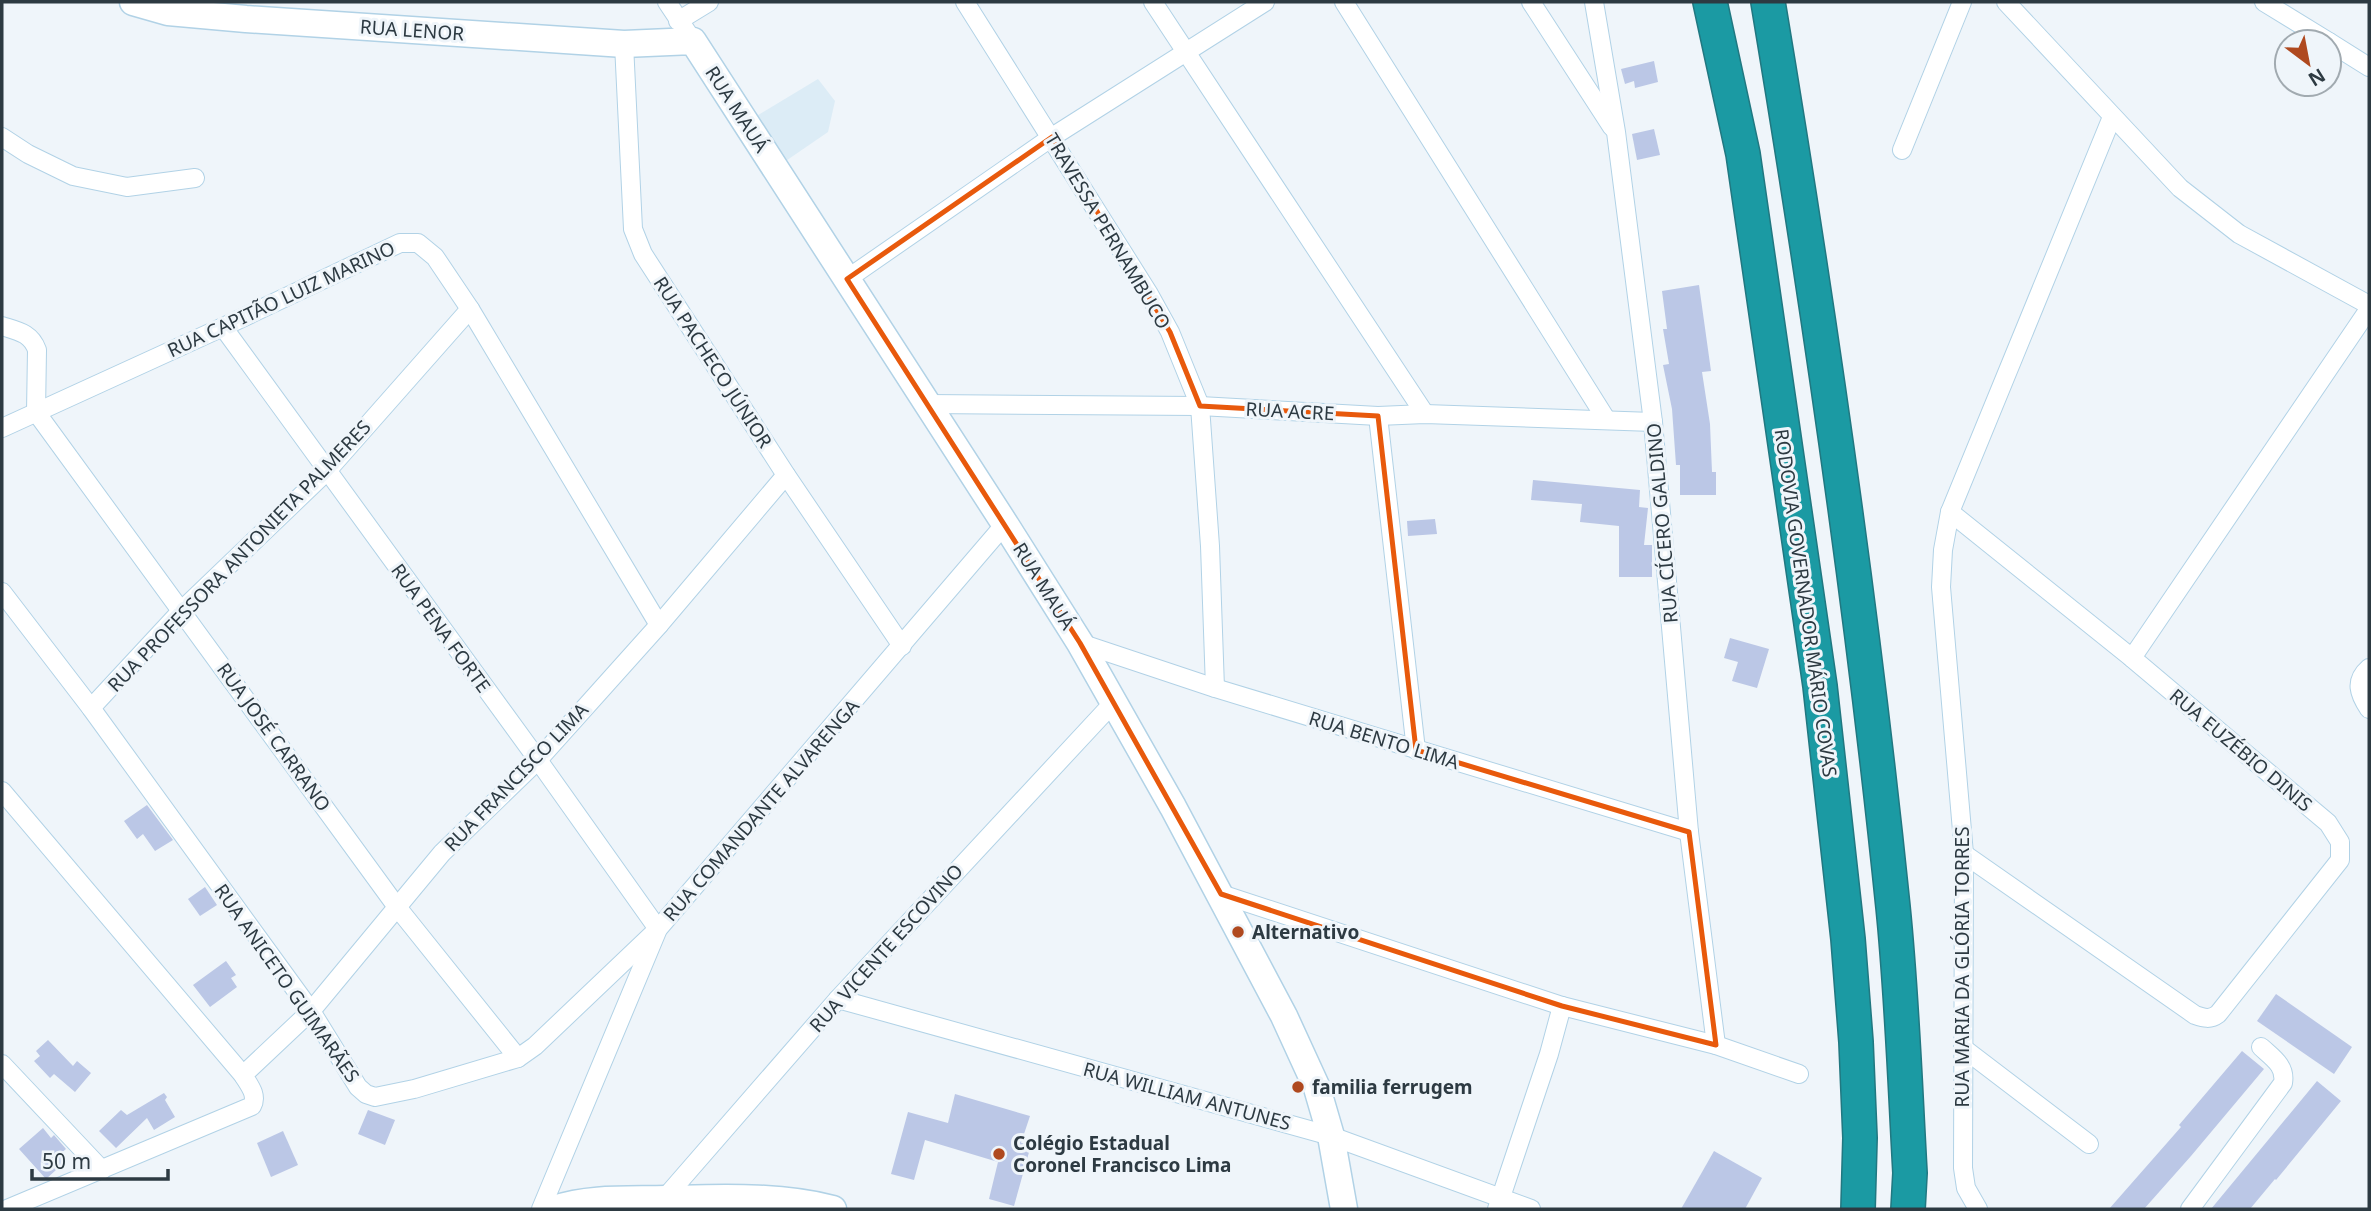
<svg xmlns="http://www.w3.org/2000/svg" width="2371" height="1211" font-family="'Noto Sans',sans-serif">
	<style>
		.built { fill: #dcecf6 }
		.building { fill: #bbc7e6 }
		.lines { fill: none; stroke-linecap: round; stroke-linejoin: round }
		.street-casing { stroke: #b1d2e6; stroke-width: 20 }
		.secondary-casing { stroke: #b1d2e6; stroke-width: 29 }
		.highway-casing { stroke: #217881; stroke-width: 36 }
		.street { stroke: #fff; stroke-width: 18 }
		.secondary { stroke: #fff; stroke-width: 26 }
		.highway { stroke: #1b9aa3; stroke-width: 33 }
		.marked { fill: none; stroke: #e8590c; stroke-width: 5; stroke-linejoin: round }
		.poi-dot { fill: #af491f; stroke: #eff5fa; stroke-width: 2.5 }
		.labels { text-anchor: middle; stroke-width: 6; stroke-linejoin: round; paint-order: stroke }
		.street-label { font-size: 19px; fill: #2d3a42; stroke: #eff5fa }
		.poi-label { font-size: 19px; font-weight: bold; fill: #2d3a42; stroke: #eff5fa; text-anchor: start }
	</style>
	<rect width="100%" height="100%" fill="#eff5fa"/>
	<polygon class="built" points="818,79 835,101 828,132 777,167 750,120"/>
	<g class="building">
		<polygon points="1654,61 1658,82 1635,88 1634,81 1625,84 1621,69"/>
		<polygon points="1654,129 1660,155 1637,160 1632,134"/>
		<polygon points="1699,285 1711,371 1702,372 1710,424 1712,472 1716,472 1716,495 1680,495 1680,465 1676,465 1672,409 1663,365 1669,364 1663,329 1667,329 1662,291"/>
		<polygon points="1533,480 1640,490 1639,507 1648,508 1644,545 1652,545 1652,577 1619,577 1619,526 1580,522 1582,504 1531,500"/>
		<polygon points="1435,519 1437,534 1408,536 1407,521"/>
		<polygon points="1730,638 1769,649 1757,688 1732,681 1738,662 1724,658"/>
		<polygon points="147,805 173,840 155,851 143,834 137,839 124,821"/>
		<polygon points="205,887 217,905 200,916 188,899"/>
		<polygon points="226,961 236,975 231,978 237,987 210,1007 193,985"/>
		<polygon points="2276,994 2352,1047 2334,1074 2257,1021"/>
		<polygon points="48,1040 73,1066 77,1061 91,1073 75,1092 54,1074 50,1078 34,1061 40,1056 36,1051"/>
		<polygon points="2242,1051 2264,1069 2191,1156 2144,1209 2109,1209 2181,1127 2179,1125"/>
		<polygon points="2317,1081 2341,1101 2276,1180 2275,1179 2250,1209 2211,1209"/>
		<polygon points="164,1093 167,1097 165,1100 175,1117 154,1130 147,1118 116,1148 99,1131 121,1110 127,1115"/>
		<polygon points="955,1094 1030,1116 1021,1143 1031,1145 1014,1206 989,1199 998,1162 925,1140 914,1180 891,1174 908,1112 948,1123"/>
		<polygon points="368,1110 395,1120 385,1145 358,1134"/>
		<polygon points="43,1128 51,1138 54,1135 66,1149 60,1154 66,1161 46,1179 19,1149"/>
		<polygon points="283,1131 298,1165 271,1177 257,1143"/>
		<polygon points="1714,1151 1762,1178 1745,1209 1681,1209"/>
	</g>
	<g class="lines">
		<g class="street-casing">
			<g id="street">
				<polyline points="667,2 693,41"/>
				<polyline points="965,2 1149,294 1170,332 1200,406 1210,546 1215,688"/>
				<polyline points="1153,2 1425,414"/>
				<polyline points="1344,2 1606,419"/>
				<polyline points="1531,2 1612,127"/>
				<polyline points="1594,2 1616,132 1653,422 1689,832 1716,1045"/>
				<polyline points="2006,2 2180,188 2239,234 2369,305"/>
				<polyline points="2264,2 2329,42"/>
				<polyline points="678,21 709,2"/>
				<polyline points="2329,42 2369,67"/>
				<polyline points="624,44 633,229 643,254 786,475 902,646"/>
				<polyline points="2,137 28,154 73,176 127,187 195,178"/>
				<polyline points="1902,150 1962,2"/>
				<polyline points="847,279 1052,137 1265,2"/>
				<path d="M2,326C18,331 31,333 37,350L36,412L397,907L518,1058"/>
				<polyline points="926,404 1200,406 1378,416 1425,414 1653,422"/>
				<polyline points="1378,416 1416,750"/>
				<polyline points="2,428 223,327 400,243 418,243 435,257 470,309 659,625"/>
				<path d="M1950,512L2132,658L2328,823L2340,842V860L2218,1014C2210,1020 2204,1018 2195,1015L1964,854"/>
				<polyline points="2,592 91,708 311,1011 358,1087 366,1094 375,1097 414,1089 518,1058 535,1046 658,929 538,760 223,327"/>
				<polyline points="1080,643 1215,688 1689,832"/>
				<polyline points="2132,658 2369,309"/>
				<path d="M2369,668C2354,681 2359,694 2369,709"/>
				<polyline points="91,708 181,611 327,471 470,309"/>
				<path d="M2,791L243,1075C249,1085 258,1095 252,1106L7,1209"/>
				<polyline points="1221,894 1562,1006 1716,1045 1799,1074"/>
				<polyline points="838,999 1331,1136 1531,1209"/>
				<polyline points="1963,1048 2089,1144"/>
				<polyline points="2,1064 102,1170"/>
				<polyline points="243,1075 311,1011 442,853 538,760 659,625 786,475"/>
				<polyline points="664,1199 838,999 1114,702"/>
				<polyline points="541,1209 658,929 1005,524"/>
				<polyline points="1497,1209 1549,1054 1562,1006"/>
				<polyline points="1978,1209 1966,1188 1963,1168 1964,854 1941,587 1943,550 1950,512 2112,117"/>
				<path d="M2190,1209L2283,1083C2286,1066 2273,1058 2261,1047"/>
			</g>
		</g>
		<g class="secondary-casing">
			<g id="secondary">
				<polyline points="133,2 168,12 246,19 624,44 693,41 1005,524 1080,643 1173,807 1284,1016 1317,1088 1331,1136 1344,1209"/>
				<path d="M554,1209C591,1197 627,1200 666,1199C721,1198 779,1195 833,1209"/>
			</g>
		</g>
		<g class="highway-casing">
			<g id="highway">
				<polyline points="1710,2 1743,154 1820,686 1848,939 1856,1042 1860,1138 1858,1209"/>
				<path d="M1768,2C1818,302 1862,604 1893,907C1902,995 1905,1084 1910,1173L1908,1209"/>
			</g>
		</g>
		<use href="#street" class="street"/>
		<use href="#secondary" class="secondary"/>
		<use href="#highway" class="highway"/>
	</g>
	<path class="marked" d="M1052,137L1170,332L1200,406L1378,416L1416,750L1689,832L1716,1045L1562,1006L1221,894L1080,643L847,279Z"/>
	<g class="poi-dot">
		<circle cx="1238" cy="932" r="7"/>
		<circle cx="1298" cy="1087" r="7"/>
		<circle cx="999" cy="1154" r="7"/>
	</g>
	<g class="labels">
		<g class="street-label">
			<text transform="translate(412 30) rotate(4)" y="7">RUA LENOR</text>
			<text transform="translate(737 109) rotate(57)" y="7">RUA MAUÁ</text>
			<text transform="translate(1108 231) rotate(59)" y="7">TRAVESSA PERNAMBUCO</text>
			<text transform="translate(281 299) rotate(-25)" y="7">RUA CAPITÃO LUIZ MARINO</text>
			<text transform="translate(713 362) rotate(57)" y="7">RUA PACHECO JÚNIOR</text>
			<text transform="translate(1290 411) rotate(3)" y="7">RUA ACRE</text>
			<text transform="translate(1662 523) rotate(-95)" y="7">RUA CÍCERO GALDINO</text>
			<text transform="translate(239 556) rotate(-46)" y="7">RUA PROFESSORA ANTONIETA PALMERES</text>
			<text transform="translate(1044 586) rotate(58)" y="7">RUA MAUÁ</text>
			<text transform="translate(1806 603) rotate(82)" y="7">RODOVIA GOVERNADOR MÁRIO COVAS</text>
			<text transform="translate(441 628) rotate(54)" y="7">RUA PENA FORTE</text>
			<text transform="translate(274 737) rotate(54)" y="7">RUA JOSÉ CARRANO</text>
			<text transform="translate(1384 740) rotate(17)" y="7">RUA BENTO LIMA</text>
			<text transform="translate(2241 750) rotate(40)" y="7">RUA EUZÉBIO DINIS</text>
			<text transform="translate(516 777) rotate(-46)" y="7">RUA FRANCISCO LIMA</text>
			<text transform="translate(761 810) rotate(-49)" y="7">RUA COMANDANTE ALVARENGA</text>
			<text transform="translate(886 948) rotate(-48)" y="7">RUA VICENTE ESCOVINO</text>
			<text transform="translate(1962 967) rotate(-90)" y="7">RUA MARIA DA GLÓRIA TORRES</text>
			<text transform="translate(287 983) rotate(55)" y="7">RUA ANICETO GUIMARÃES</text>
			<text transform="translate(1187 1096) rotate(15)" y="7">RUA WILLIAM ANTUNES</text>
		</g>
		<g class="poi-label">
			<text x="1252" y="939">Alternativo</text>
			<text x="1312" y="1094">familia ferrugem</text>
			<text x="1013" y="1150">Colégio Estadual<tspan x="1013" dy="22">Coronel Francisco Lima</tspan></text>
		</g>
	</g>
	<rect width="2371" height="1211" fill="none" stroke="#2d3a42" stroke-width="7"/>
	<g transform="translate(2308 63) rotate(148)"><circle r="33" fill="#eff5fa" stroke="#a1aab0" stroke-width="2"/>
	<path d="M0-5L12 26L0 18L-12 26Z" fill="#af491f"/>
	<text y="-10" font-size="19" font-weight="bold" text-anchor="middle" fill="#2d3a42">N</text>
	</g>
	<path d="M32 1169v10h136v-10" fill="none" stroke="#2d3a42" stroke-width="3.5"/>
	<text x="42" y="1169" font-size="21" fill="#2d3a42" stroke="#eff5fa" stroke-width="5" paint-order="stroke">50 m</text>
</svg>
